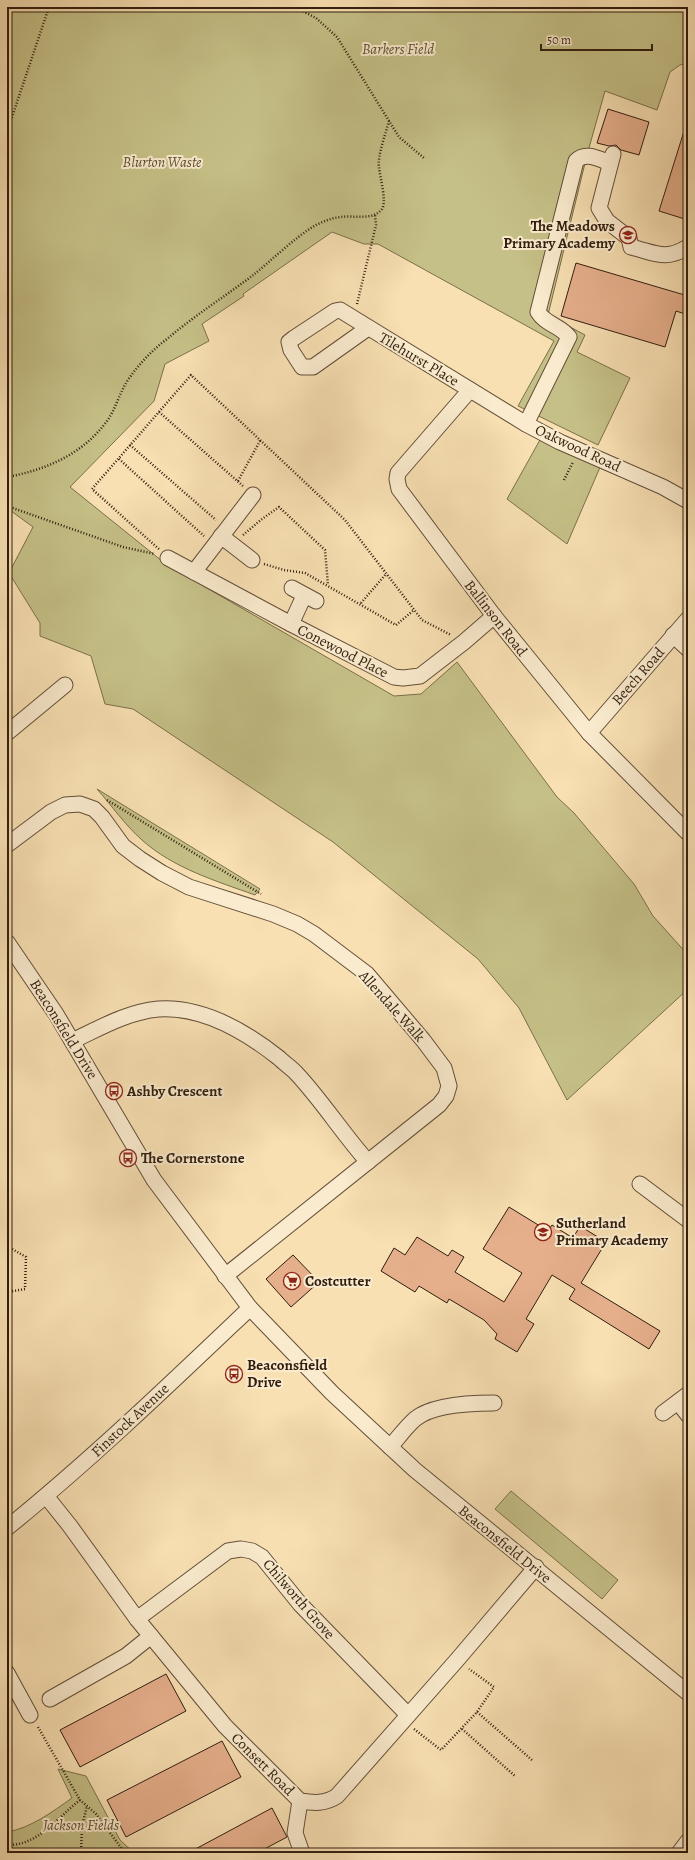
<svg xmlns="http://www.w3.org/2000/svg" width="695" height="1860" font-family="Alegreya,serif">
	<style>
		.green { fill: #c5c087; stroke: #7b6f4b }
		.building { fill: #e6af8c; stroke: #311e0f }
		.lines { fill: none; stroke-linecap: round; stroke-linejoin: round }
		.minor-casing { stroke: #634e38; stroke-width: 17 }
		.path { stroke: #311e0f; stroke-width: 2.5; stroke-dasharray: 1 2; stroke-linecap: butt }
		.minor { stroke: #faebce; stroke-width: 15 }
		.labels { text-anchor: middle; stroke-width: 4; stroke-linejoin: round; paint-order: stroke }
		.park-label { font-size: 15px; font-style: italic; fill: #5d4f33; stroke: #faebce }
		.poi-label { font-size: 15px; font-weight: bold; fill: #311e0f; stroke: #faebce; text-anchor: start }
		.street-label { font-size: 15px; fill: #311e0f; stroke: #faebce }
	</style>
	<rect width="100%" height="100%" fill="#f8e0b3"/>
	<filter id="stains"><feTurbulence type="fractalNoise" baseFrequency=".005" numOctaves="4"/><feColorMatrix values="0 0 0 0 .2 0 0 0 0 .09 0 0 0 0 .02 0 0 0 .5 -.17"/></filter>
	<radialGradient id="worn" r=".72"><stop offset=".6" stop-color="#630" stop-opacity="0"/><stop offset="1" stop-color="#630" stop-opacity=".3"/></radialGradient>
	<g class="green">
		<polygon points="7,7 688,7 688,63 680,65 670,72 657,110 605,91 587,155 548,315 585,335 577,352 630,378 598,445 518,406 554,341 378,244 364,244 332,232 243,294 244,296 202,324 209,341 165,364 154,401 70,487 167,565 394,696 421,694 457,662 557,797 574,813 634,884 653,916 688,955 688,989 567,1100 519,1008 478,959 333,842 133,709 105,704 91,656 40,636 40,623 9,573 33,527 7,508"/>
		<polygon points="541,438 601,465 567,544 507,499"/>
		<path d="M97,789L260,889L255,895C216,881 173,868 142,840C125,825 112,806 97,789Z"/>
		<polygon points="511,1491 618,1580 602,1599 495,1509"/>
		<path d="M58,1769L86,1776L120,1840L134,1853H7V1832C31,1828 52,1812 72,1798Z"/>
	</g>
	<g class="building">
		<polygon points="608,109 649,122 639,155 621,150 616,145 609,146 597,143"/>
		<polygon points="685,128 688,128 688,220 659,211"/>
		<polygon points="576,263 688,296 688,315 676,311 665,347 561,316"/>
		<polygon points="509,1207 548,1231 552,1225 573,1238 580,1226 606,1242 581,1283 660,1331 649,1349 569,1299 575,1289 552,1275 526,1319 534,1324 517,1352 495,1339 497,1334 484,1320 449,1299 447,1303 419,1286 415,1292 381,1271 394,1248 405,1255 417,1237 448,1256 452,1250 464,1257 455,1272 504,1302 522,1273 483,1249"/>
		<polygon points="293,1255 319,1282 291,1307 266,1279"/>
		<polygon points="166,1674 186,1711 80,1767 60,1730"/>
		<polygon points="222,1741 241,1777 126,1837 107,1800"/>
		<polygon points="272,1808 287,1837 257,1853 188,1853"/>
	</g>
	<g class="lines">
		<g class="minor-casing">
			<g id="minor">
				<path d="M613,154L599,208L607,221L629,238L631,247C656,253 665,261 688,247"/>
				<polyline points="368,328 313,367 302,367 291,350 289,342 294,338 335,311 340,310 526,424 560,442 663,487 688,501"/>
				<polyline points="470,390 398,473 397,479 399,489 494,616 589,733 688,833"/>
				<path d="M526,424L569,337C561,326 545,324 538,312L576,161C585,151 599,159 610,163"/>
				<polyline points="221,536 252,560"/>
				<polyline points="168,558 291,624 394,677 403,678 420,676 464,642 494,616"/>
				<polyline points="194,572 253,495"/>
				<polyline points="292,588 316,601"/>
				<polyline points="291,624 304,596"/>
				<polyline points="673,635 688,649"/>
				<polyline points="7,733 65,685"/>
				<polyline points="589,733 688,619"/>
				<polyline points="7,845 51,812 65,805 80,804 94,809 102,817 123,846 140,859 162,873 189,887 273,914 297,924 314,934 367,974 423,1040 444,1068 449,1086 446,1096 439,1105 225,1276"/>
				<polyline points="7,942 56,1014 154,1180 250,1308 332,1393 415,1470 688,1693"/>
				<path d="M72,1041C100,1028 127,1012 158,1009C203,1006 245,1031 279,1058C285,1064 292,1068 297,1074C323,1102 343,1134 368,1162"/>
				<polyline points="640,1184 688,1220"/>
				<polyline points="678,1402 688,1415"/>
				<polyline points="663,1413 687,1395"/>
				<path d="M390,1447C398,1438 406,1427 415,1419C433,1404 472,1403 494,1403"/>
				<path d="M46,1496L70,1526L137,1619L225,1726L300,1801C314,1803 325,1804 337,1796L457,1660L536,1567"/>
				<path d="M7,1528C92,1459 171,1383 250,1308"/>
				<polyline points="137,1619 228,1551 241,1549 252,1551 262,1557 300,1604 408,1715"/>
				<polyline points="7,1673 30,1715"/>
				<polyline points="50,1699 126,1656 151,1636"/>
				<polyline points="300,1801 295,1833 302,1853"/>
				<polyline points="679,1853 688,1841"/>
			</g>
		</g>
		<g class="path">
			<polyline points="295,7 316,18 337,37 399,137 424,158"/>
			<polyline points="7,132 49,7"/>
			<polyline points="357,304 376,225 375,215"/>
			<polyline points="159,412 243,486"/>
			<polyline points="130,445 216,520"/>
			<polyline points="119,459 204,536"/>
			<path d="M7,477C46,470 83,454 107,421C115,410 119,395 126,383C137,366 151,351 167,339C194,316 224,297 252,276C271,261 295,237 316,225C324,221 332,218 341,217C354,215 373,221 382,209C387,202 380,177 379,168C377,156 386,133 389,121"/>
			<polyline points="564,480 573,462"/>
			<polyline points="238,481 261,439"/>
			<polyline points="7,506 123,547 155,554"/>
			<polyline points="243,535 262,519 279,507 325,550 328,585"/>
			<polyline points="159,549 92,489 191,375 345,520 422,620 451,635"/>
			<polyline points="264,564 284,570 305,573 396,625 414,610"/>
			<polyline points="361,603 386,574"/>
			<polyline points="107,800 261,894"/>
			<polyline points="7,1246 26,1257 25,1289 7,1292"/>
			<polyline points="477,1712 532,1760"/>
			<polyline points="38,1727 80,1800 96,1814 125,1853"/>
			<polyline points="414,1729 441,1750 477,1712 494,1687 469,1669"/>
			<polyline points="462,1729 515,1776"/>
			<path d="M7,1845C38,1846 58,1817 80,1800"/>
			<polyline points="81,1853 82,1826 87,1806"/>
		</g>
		<use href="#minor" class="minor"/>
	</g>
	<defs>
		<g id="school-ring" transform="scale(0.9)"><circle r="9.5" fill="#faebce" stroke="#8f2418" stroke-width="1.5"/><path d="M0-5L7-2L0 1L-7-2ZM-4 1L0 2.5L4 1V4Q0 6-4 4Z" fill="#8f2418"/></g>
		<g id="bus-ring" transform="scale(0.9)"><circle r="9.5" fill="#faebce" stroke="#8f2418" stroke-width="1.5"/><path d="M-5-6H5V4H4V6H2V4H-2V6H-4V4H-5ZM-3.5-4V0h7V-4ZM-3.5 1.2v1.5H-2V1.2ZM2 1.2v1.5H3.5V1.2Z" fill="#8f2418"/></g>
		<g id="supermarket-ring" transform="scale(0.9)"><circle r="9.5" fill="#faebce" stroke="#8f2418" stroke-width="1.5"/><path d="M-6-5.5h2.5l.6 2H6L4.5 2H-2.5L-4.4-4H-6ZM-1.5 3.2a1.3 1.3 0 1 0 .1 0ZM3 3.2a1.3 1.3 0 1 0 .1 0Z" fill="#8f2418"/></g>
	</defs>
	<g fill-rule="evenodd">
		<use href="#school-ring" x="628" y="235"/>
		<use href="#bus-ring" x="114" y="1091"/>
		<use href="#bus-ring" x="128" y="1158"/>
		<use href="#school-ring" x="543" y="1232"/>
		<use href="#supermarket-ring" x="292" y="1281"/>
		<use href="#bus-ring" x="234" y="1374"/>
	</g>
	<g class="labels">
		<g class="park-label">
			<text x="398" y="54">Barkers Field</text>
			<text x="162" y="167">Blurton Waste</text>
			<text x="81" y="1830">Jackson Fields</text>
		</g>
		<g class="poi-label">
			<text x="615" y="231" text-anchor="end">The Meadows<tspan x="615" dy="17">Primary Academy</tspan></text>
			<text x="127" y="1096">Ashby Crescent</text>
			<text x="141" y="1163">The Cornerstone</text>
			<text x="556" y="1228">Sutherland<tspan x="556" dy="17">Primary Academy</tspan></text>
			<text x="305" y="1286">Costcutter</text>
			<text x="247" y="1370">Beaconsfield<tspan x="247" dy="17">Drive</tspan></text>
		</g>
		<g class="street-label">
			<text transform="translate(419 359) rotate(31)" y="5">Tilehurst Place</text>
			<text transform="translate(578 448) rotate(25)" y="5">Oakwood Road</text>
			<text transform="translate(496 618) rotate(52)" y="5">Ballinson Road</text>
			<text transform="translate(343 651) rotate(27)" y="5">Conewood Place</text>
			<text transform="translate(638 676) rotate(-49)" y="5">Beech Road</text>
			<text transform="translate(392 1006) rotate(48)" y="5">Allendale Walk</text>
			<text transform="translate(64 1029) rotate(58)" y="5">Beaconsfield Drive</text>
			<text transform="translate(130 1420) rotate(-43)" y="5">Finstock Avenue</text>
			<text transform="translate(505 1544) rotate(39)" y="5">Beaconsfield Drive</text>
			<text transform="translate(299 1599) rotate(49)" y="5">Chilworth Grove</text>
			<text transform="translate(263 1764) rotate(45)" y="5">Consett Road</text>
		</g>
	</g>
	<rect width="695" height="1860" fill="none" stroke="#f8e0b3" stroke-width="24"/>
	<rect x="8" y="8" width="679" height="1844" fill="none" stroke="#311e0f" stroke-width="2"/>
	<rect x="12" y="12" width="671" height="1836" fill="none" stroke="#311e0f"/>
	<path d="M541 44v6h111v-6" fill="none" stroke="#311e0f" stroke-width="2"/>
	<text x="547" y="44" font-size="12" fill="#311e0f" stroke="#faebce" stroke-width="3" paint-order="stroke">50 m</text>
	<rect width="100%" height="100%" filter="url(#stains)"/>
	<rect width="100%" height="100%" fill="url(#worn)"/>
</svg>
